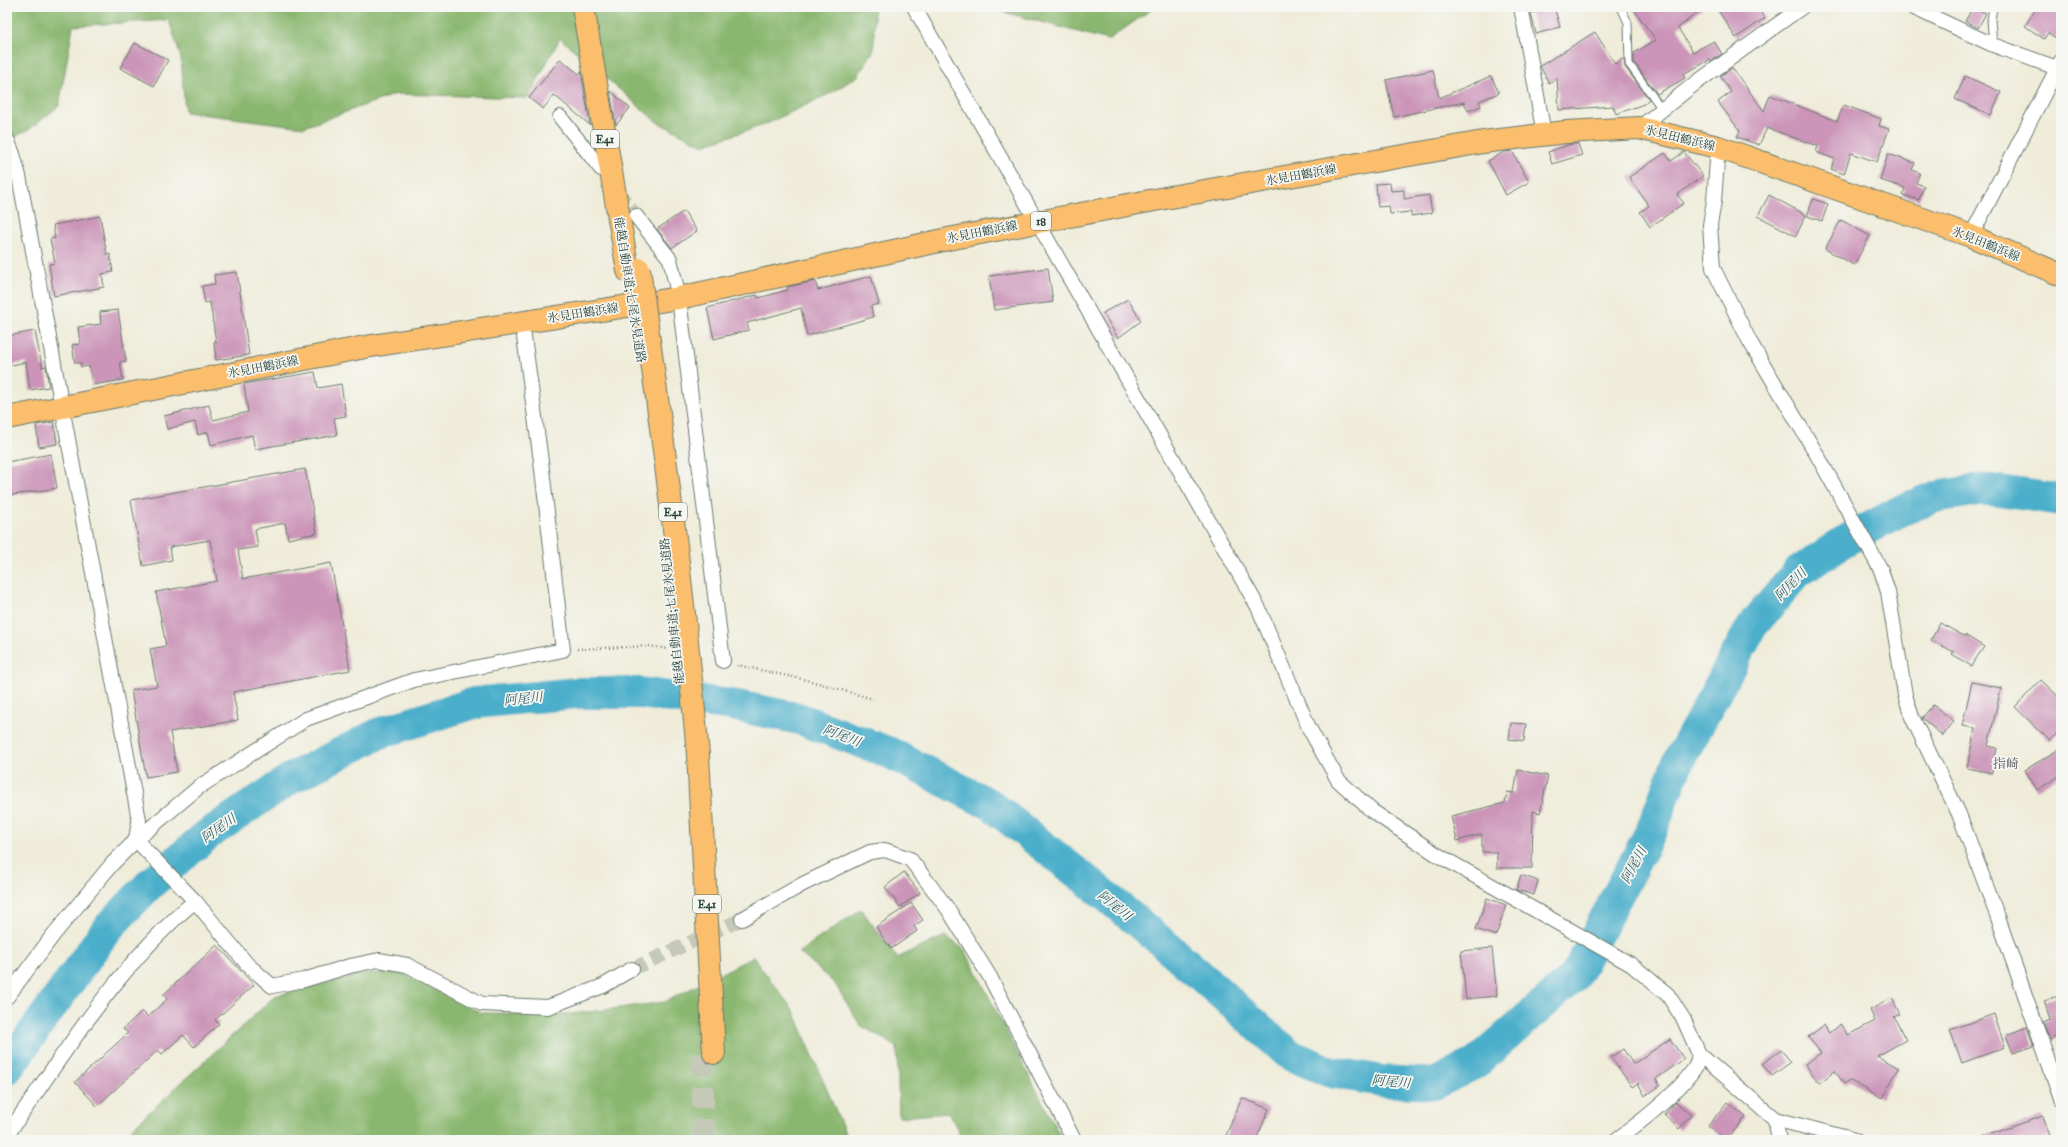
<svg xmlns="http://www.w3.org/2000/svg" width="2068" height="1147" font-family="'IM FELL Great Primer','Noto Serif JP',serif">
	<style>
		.forest { fill: #8ab76f; stroke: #547a52 }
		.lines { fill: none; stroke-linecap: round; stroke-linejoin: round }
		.river { stroke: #4cafcb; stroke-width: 32 }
		.building { fill: #cb94b8 }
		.street-tunnel { stroke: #c5c9b8; stroke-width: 14; stroke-dasharray: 14 7; stroke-linecap: butt }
		.highway-tunnel { stroke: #c5c9b8; stroke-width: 22; stroke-dasharray: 22 11; stroke-linecap: butt }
		.lane-casing { stroke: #687a6e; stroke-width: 9 }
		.street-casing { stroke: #687a6e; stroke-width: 16 }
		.primary-casing { stroke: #687a6e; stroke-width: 24 }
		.highway-casing { stroke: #687a6e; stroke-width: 24 }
		.path { stroke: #687a6e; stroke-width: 2.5; stroke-dasharray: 1 3; stroke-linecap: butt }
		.lane { stroke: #fff; stroke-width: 7 }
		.street { stroke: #fff; stroke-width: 14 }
		.primary { stroke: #fabe6d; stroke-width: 22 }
		.highway { stroke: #fabe6d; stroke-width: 22 }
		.highway-bridge-casing { stroke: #687a6e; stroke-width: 24; stroke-linecap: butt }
		.highway-bridge { stroke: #fabe6d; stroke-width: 22 }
		.labels { text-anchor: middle; stroke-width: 3.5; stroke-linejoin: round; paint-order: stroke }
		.shield { fill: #f6f6f2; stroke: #60746d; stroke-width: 1 }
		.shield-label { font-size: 11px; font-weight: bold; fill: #1f3d34 }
		.street-label { font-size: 12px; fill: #1f3d34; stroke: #f6f6f2 }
		.water-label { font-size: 13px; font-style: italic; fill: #2c5f61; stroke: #f6f6f2 }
		.neighbourhood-label { font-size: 13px; fill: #5b5b62; stroke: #f6f6f2 }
	</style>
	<rect width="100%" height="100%" fill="#f6f6f2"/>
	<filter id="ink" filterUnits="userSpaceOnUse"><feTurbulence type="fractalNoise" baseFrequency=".025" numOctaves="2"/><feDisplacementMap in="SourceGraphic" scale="8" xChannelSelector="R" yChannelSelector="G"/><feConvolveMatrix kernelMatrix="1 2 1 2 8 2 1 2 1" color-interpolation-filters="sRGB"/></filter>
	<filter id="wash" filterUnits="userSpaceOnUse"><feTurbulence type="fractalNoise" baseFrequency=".012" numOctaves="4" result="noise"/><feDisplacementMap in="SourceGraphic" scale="16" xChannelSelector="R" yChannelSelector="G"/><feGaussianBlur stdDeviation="0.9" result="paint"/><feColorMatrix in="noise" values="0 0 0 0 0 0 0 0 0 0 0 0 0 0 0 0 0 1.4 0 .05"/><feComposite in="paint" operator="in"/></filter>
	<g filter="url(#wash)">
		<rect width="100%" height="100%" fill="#efecd9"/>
		<g class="forest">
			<polygon points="7,7 874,7 874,50 858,76 831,93 764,125 703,145 657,122 560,38 528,98 396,94 304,127 185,112 181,58 169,20 73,26 59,106 30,129 7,141"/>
			<polygon points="985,7 1155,7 1108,40"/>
			<polygon points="861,909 897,958 945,936 965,950 1062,1140 963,1140 949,1113 899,1117 897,1047 860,1025 835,984 799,952"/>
			<polygon points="753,957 794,1011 848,1140 86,1140 127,1133 275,996 364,974 399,972 482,1013 572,1014 665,1002"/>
		</g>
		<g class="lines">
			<polyline class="river" points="7,1069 107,929 150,884 207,835 290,779 380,733 474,703 577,693 640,693 732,705 800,719 890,753 991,805 1095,887 1175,953 1290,1055 1331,1072 1382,1081 1434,1084 1476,1063 1575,976 1651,831 1677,764 1752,626 1797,573 1843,542 1902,510 1935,497 1986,489 2061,500"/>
		</g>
		<g id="blocks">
			<g class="building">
				<polygon points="1554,7 1560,27 1536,34 1531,13"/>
				<polygon points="1632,7 1704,7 1678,28 1693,52 1714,41 1722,54 1711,62 1710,60 1683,74 1685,78 1657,94 1634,62 1634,53 1656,40"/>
				<polygon points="1716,7 1757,7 1765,18 1736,38"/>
				<polygon points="1973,7 1986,13 1978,28 1965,21"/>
				<polygon points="2037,7 2061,7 2061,31 2056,38 2048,33 2044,39 2025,26"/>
				<polygon points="1595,32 1615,64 1624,58 1625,67 1649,99 1644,104 1616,114 1613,106 1559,110 1557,78 1549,83 1540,66"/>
				<polygon points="135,43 168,60 154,86 120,68"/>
				<polygon points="560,59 579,74 581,71 590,125 554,95 543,109 529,98"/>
				<polygon points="1732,68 1764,111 1770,95 1837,121 1844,105 1881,119 1879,126 1889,129 1877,162 1851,153 1844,174 1831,169 1835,159 1816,152 1818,146 1767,128 1759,145 1737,137 1740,131 1718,102 1731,92 1720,76"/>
				<polygon points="1433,70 1439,98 1491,76 1499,93 1479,101 1481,106 1468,111 1464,102 1394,117 1386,80"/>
				<polygon points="1965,76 2001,92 1991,115 1955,99"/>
				<polygon points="610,91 630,108 616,125"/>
				<polygon points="1571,144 1578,144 1582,155 1552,164 1548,152"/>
				<polygon points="1512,151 1529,182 1506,195 1488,161 1504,152"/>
				<polygon points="1684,152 1703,176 1677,195 1684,203 1650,227 1640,212 1649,206 1629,177 1665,153 1671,161"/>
				<polygon points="1888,154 1915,163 1912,170 1920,173 1916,183 1924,186 1919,200 1903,195 1905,188 1880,180"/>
				<polygon points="1390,183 1391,191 1404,190 1404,199 1429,195 1432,213 1411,216 1411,212 1390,214 1389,206 1378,207 1376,184"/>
				<polygon points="1769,195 1806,215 1796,236 1758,216"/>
				<polygon points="1813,199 1828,204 1822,221 1807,216"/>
				<polygon points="684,211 697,231 672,248 657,229"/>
				<polygon points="100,216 107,255 110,254 113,272 102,274 104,287 54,296 49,264 55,263 50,239 55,238 53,225"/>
				<polygon points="1841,220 1870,236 1854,265 1825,249"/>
				<polygon points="1048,268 1053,302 994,310 989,276"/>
				<polygon points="237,272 249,355 216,360 214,342 216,342 210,302 205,303 202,286 215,284 214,275"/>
				<polygon points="871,276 879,304 871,306 873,317 807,336 801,308 747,323 749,330 714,339 707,308 757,295 758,298 788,290 787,287 815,281 818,290"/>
				<polygon points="1128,299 1141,321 1118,338 1103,313"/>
				<polygon points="118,310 126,361 120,362 123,380 92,385 89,366 81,367 81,363 75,363 72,345 80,344 78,327 101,324 100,312"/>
				<polygon points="35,331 42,367 46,366 49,387 30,390 26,362 7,366 7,336"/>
				<polygon points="315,372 318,388 341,384 346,416 334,418 337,435 255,449 252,435 211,445 208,432 198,435 195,422 167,429 164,416 209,405 213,420 248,412 244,384"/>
				<polygon points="54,422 57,444 39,447 36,425"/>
				<polygon points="51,454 57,488 7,496 7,462"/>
				<polygon points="305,469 317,533 288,539 285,523 255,529 258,547 238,550 243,579 331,563 350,670 233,692 238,720 170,732 177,772 146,777 131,690 157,686 150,649 166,646 156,592 217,581 210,540 170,547 172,560 143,566 131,500"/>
				<polygon points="1940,623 1964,636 1965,635 1984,647 1971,666 1952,654 1954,652 1931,640"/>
				<polygon points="2041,680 2061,699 2061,729 2050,741 2015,707"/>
				<polygon points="1972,682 2001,688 1988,746 1997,748 1992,773 1967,768 1975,728 1962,726"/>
				<polygon points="1933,705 1954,721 1943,736 1922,718"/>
				<polygon points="1511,723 1526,724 1524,741 1509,739"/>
				<polygon points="2061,748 2061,775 2037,790 2025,770"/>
				<polygon points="1518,770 1548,776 1540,813 1533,811 1532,868 1497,868 1497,852 1482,852 1482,834 1457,841 1451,816 1505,803 1507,792 1514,793"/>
				<polygon points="904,872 920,893 900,907 885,887"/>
				<polygon points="1521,875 1538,881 1534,895 1516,890"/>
				<polygon points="1487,898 1506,905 1496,936 1476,929"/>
				<polygon points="911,903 923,920 914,926 917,931 891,949 876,927"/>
				<polygon points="217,945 254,985 215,1020 219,1024 194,1047 183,1035 162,1054 158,1050 97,1106 75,1082 128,1033 123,1029 142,1011 148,1017 167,999 163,995"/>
				<polygon points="1492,948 1497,996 1466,999 1461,951"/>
				<polygon points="2061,995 2061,1043 2058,1044 2056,1037 2050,1040 2043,1022 2050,1019 2044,1001"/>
				<polygon points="1892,998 1900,1014 1894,1017 1906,1040 1877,1056 1899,1068 1882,1098 1849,1080 1844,1084 1835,1071 1819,1083 1805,1064 1821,1053 1808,1037 1824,1025 1829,1033 1840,1024 1848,1035 1875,1021 1870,1010"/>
				<polygon points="1994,1014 2005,1047 1962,1063 1950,1030"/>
				<polygon points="2027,1027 2034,1046 2013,1053 2006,1035"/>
				<polygon points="1670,1039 1684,1059 1656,1079 1660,1086 1645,1096 1638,1083 1632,1087 1611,1057 1623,1049 1633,1064"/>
				<polygon points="1781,1050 1791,1062 1772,1076 1762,1064"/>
				<polygon points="1242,1098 1269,1109 1256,1140 1224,1140"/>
				<polygon points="1676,1102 1691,1115 1679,1129 1664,1115"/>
				<polygon points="1727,1102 1746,1117 1726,1140 1708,1126"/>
				<polygon points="2043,1116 2050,1136 2038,1140 1980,1140 1980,1138"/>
			</g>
		</g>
	</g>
	<g filter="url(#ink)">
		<use href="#blocks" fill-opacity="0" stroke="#687a6e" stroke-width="1"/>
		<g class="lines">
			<g class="street-tunnel">
				<polyline points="617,190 636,216"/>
				<polyline points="632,969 742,919"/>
			</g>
			<polyline class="highway-tunnel" points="702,1053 704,1140"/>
			<g class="lane-casing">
				<g id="lane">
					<polyline points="1621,7 1628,23 1629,64 1662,109"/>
					<polyline points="1993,7 1991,20 1993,45"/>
				</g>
			</g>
			<g class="street-casing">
				<g id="street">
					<polyline points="914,7 1258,607 1309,728 1338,780 1372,811 1436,854 1632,965 1668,995 1684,1020 1699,1054 1775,1119 1855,1140"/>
					<polyline points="1521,7 1544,134"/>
					<polyline points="1912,7 1993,45 2057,68 2061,74"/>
					<polyline points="560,117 601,169"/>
					<polyline points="1639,128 1693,85 1802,7"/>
					<polyline points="7,139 13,154 19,176 139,820 136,840"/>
					<polyline points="1718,147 1714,201 1710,225 1713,268 1750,342 1816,453 1881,570 1888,592 1905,695 1912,717 1959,814 1997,915 2061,1098"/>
					<polyline points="636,216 670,259 679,298 723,661"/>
					<polyline points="1971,236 2061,61"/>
					<polyline points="136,840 195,901 247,964 272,986 304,980 350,966 379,960 407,965 482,1004 548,1007 603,986 632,969"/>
					<polyline points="742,919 803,884 870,852 885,850 910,859 948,909 990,977 1074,1140"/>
					<polyline points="7,997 54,934 112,864 136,840 199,787 306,719 414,680 563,650 541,461 522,322"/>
					<polyline points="1775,1119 1779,1140"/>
					<path d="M7,1135C64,1054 118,965 195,901"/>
					<path d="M1616,1140C1641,1122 1676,1095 1694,1069C1697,1065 1698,1059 1699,1054"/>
				</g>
			</g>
			<g class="primary-casing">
				<polyline id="primary" points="7,418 365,347 679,298 948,239 1165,198 1483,142 1566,132 1639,128 1718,147 1971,236 2061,275"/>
			</g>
			<g class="highway-casing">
				<g id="highway">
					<polyline points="583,7 628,271"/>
					<polyline points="698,755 714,1053"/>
				</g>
			</g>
			<g class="path">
				<polyline points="577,649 650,646 668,649"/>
				<polyline points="737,665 811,681 873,699"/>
			</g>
			<use href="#lane" class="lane"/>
			<use href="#street" class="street"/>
			<use href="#primary" class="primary"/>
			<use href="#highway" class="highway"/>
			<g class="highway-bridge-casing">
				<path id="highway-bridge" d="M639,269C662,431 684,592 698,755"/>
			</g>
			<use href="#highway-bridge" class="highway-bridge"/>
		</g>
	</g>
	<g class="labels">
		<g class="shield">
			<rect x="591" y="130" width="28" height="18" rx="3"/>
			<rect x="1031" y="212" width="20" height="18" rx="3"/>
			<rect x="659" y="503" width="28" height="18" rx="3"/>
			<rect x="693" y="895" width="28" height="18" rx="3"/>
		</g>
		<g class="shield-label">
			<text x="605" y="143">E41</text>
			<text x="1041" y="225">18</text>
			<text x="673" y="516">E41</text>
			<text x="707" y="908">E41</text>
		</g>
		<g class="street-label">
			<text transform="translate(1680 138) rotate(14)" y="4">氷見田鶴浜線</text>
			<text transform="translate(1301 175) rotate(-10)" y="4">氷見田鶴浜線</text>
			<text transform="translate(982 232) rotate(-11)" y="4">氷見田鶴浜線</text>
			<text transform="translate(1986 244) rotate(22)" y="4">氷見田鶴浜線</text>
			<text transform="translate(630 290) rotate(81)" y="4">能越自動車道;七尾氷見道路</text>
			<text transform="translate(583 313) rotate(-9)" y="4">氷見田鶴浜線</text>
			<text transform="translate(263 367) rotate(-11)" y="4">氷見田鶴浜線</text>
			<text transform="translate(672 611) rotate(-96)" y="4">能越自動車道;七尾氷見道路</text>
		</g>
		<g class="water-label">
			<text transform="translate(1790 584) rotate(-46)" y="5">阿尾川</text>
			<text transform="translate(523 698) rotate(-6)" y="5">阿尾川</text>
			<text transform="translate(842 735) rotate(21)" y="5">阿尾川</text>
			<text transform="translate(218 828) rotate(-35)" y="5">阿尾川</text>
			<text transform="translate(1633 865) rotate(-62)" y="5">阿尾川</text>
			<text transform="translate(1115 905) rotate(39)" y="5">阿尾川</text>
			<text transform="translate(1391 1081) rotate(5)" y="5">阿尾川</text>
		</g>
		<g class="neighbourhood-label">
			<text x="2006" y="768">指崎</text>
		</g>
	</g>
	<rect width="2068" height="1147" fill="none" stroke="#f6f6f2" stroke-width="24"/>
</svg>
